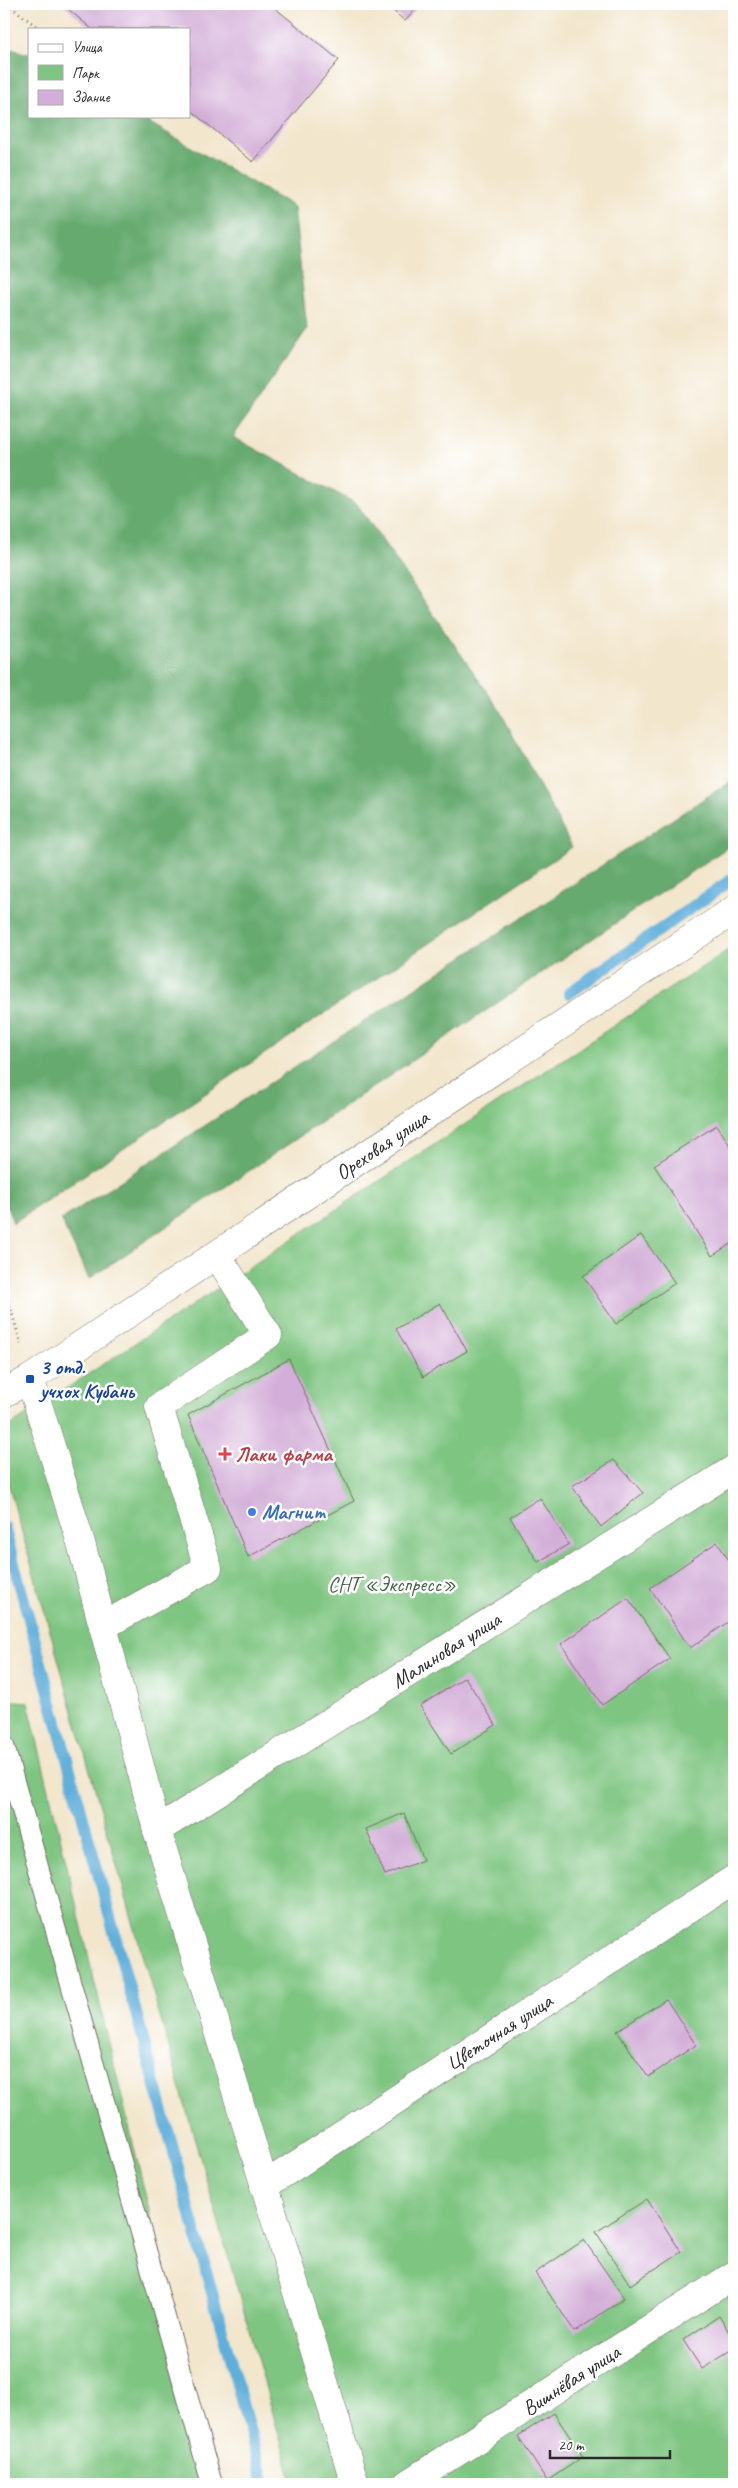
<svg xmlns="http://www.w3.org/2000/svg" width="738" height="2488" font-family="Caveat,sans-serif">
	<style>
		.green { fill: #7ec581; stroke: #547856 }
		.forest { fill: #66aa6f; stroke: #486a4d }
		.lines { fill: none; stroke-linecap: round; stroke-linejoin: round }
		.stream { stroke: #61afdb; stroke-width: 12 }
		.building { fill: #d3aed8 }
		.lane-casing { stroke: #716c63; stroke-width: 22 }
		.street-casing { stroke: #716c63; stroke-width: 29 }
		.secondary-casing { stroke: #716c63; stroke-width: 29 }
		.path { stroke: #716c63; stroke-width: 3; stroke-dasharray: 1 4; stroke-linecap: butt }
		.lane { stroke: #fff; stroke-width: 20 }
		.street { stroke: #fff; stroke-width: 28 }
		.secondary { stroke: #fff; stroke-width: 28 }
		.transit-dot { fill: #1a4fb4; stroke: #fff; stroke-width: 2 }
		.health-dot { fill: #e0444e; stroke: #fff; stroke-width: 2 }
		.shop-dot { fill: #3f7fe0; stroke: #fff; stroke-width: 2 }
		.labels { text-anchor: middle; stroke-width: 5; stroke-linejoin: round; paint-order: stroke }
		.street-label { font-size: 21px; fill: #2b2b2b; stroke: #fff }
		.transit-label { font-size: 21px; font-weight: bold; fill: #164399; stroke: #fff; text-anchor: start }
		.health-label { font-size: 21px; font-weight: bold; fill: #be3a42; stroke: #fff; text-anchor: start }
		.shop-label { font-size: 21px; font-weight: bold; fill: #366cbe; stroke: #fff; text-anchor: start }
		.park-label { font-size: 21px; fill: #486149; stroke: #fff }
	</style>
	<rect width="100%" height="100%" fill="#fff"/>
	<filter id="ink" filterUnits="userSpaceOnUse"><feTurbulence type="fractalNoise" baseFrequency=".02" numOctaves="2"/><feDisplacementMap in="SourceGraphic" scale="10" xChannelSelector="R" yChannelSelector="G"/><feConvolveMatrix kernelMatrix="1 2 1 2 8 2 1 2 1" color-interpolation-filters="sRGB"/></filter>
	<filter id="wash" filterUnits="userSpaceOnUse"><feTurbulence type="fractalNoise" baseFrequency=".0096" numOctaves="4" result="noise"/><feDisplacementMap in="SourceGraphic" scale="20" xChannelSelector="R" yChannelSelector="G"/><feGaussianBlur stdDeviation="1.12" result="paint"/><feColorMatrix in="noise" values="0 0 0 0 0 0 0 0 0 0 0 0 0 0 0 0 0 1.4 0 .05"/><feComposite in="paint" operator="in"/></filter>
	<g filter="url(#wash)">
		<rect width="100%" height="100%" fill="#f2e6cc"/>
		<g class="green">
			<polygon points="734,946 734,2484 293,2484 4,1469 4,1430"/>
			<polygon points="4,1700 28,1702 214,2484 4,2484"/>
		</g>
		<g class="forest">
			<polygon points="4,47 29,54 29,116 138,116 294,207 307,329 233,437 357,504 499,709 572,847 13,1223 4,1198"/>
			<polygon points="734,779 734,843 89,1279 61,1220"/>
		</g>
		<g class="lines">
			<g class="stream">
				<polyline points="569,993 734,878"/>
				<polyline points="4,1527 264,2484"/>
			</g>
		</g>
		<g id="blocks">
			<g class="building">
				<polygon points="62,4 270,4 339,60 253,162 189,109 189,29 92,29"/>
				<polygon points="385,4 421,4 405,21"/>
				<polygon points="717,1125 734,1152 734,1242 712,1256 654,1165"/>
				<polygon points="641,1235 675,1283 616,1324 583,1276"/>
				<polygon points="440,1303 467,1351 423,1377 396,1329"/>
				<polygon points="289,1359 354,1501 248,1557 188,1415"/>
				<polygon points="614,1460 643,1493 601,1527 572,1486"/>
				<polygon points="540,1498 569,1544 538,1562 510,1517"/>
				<polygon points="717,1542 734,1568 734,1618 690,1648 650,1588"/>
				<polygon points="628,1598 670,1659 602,1705 561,1644"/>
				<polygon points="465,1677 496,1725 451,1754 420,1706"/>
				<polygon points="404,1813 423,1860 385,1875 366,1829"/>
				<polygon points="666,1999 696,2045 648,2077 617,2031"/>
				<polygon points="647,2199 681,2252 630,2285 596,2232"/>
				<polygon points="584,2240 624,2298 575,2332 535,2273"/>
				<polygon points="719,2316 734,2340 734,2349 702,2369 683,2340"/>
				<polygon points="554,2413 583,2457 547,2481 518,2436"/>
			</g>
		</g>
	</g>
	<g filter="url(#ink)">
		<use href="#blocks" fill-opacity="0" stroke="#716c63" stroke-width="1"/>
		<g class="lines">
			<g class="lane-casing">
				<polyline id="lane" points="4,1746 212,2484"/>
			</g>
			<g class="street-casing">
				<g id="street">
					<polyline points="103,1626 208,1568 159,1407 268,1335 217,1255"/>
					<polyline points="157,1830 734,1469"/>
					<polyline points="264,2186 734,1879"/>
					<polyline points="407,2484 734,2275"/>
				</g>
			</g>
			<g class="secondary-casing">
				<g id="secondary">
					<polyline points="30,1379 81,1543 157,1830 355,2484"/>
					<polyline points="4,1393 30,1379 734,910"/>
				</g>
			</g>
			<g class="path">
				<polyline points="7,4 40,29"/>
				<polyline points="4,1286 21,1344"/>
			</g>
			<use href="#lane" class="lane"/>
			<use href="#street" class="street"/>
			<use href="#secondary" class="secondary"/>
		</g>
	</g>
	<rect class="transit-dot" x="25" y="1374" width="10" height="10" rx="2.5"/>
	<path class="health-dot" d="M222.5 1446.5h5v5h5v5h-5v5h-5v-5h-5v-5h5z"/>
	<circle class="shop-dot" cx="252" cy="1512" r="5"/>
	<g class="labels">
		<g class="street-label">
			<text transform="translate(382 1145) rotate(-34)" y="7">Ореховая улица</text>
			<text transform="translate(446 1650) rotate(-32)" y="7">Малиновая улица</text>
			<text transform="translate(499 2032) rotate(-33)" y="7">Цветочная улица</text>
			<text transform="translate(571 2380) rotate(-33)" y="7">Вишнёвая улица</text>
		</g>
		<g class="transit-label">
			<text x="40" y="1374">3 отд.<tspan x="40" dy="24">учхох Кубань</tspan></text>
		</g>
		<g class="health-label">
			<text x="235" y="1461">Лаки фарма</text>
		</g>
		<g class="shop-label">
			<text x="262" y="1519">Магнит</text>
		</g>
		<g class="park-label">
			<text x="392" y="1591">СНТ «Экспресс»</text>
		</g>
	</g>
	<rect width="738" height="2488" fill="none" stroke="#fff" stroke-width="20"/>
	<rect x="28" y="28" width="162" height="90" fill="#ffffff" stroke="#aaaaaa"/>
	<rect x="38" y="44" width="25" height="8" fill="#ffffff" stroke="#aaaaaa"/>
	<text x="72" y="52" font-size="15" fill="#2b2b2b">Улица</text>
	<rect x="38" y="65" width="25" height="15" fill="#7ec581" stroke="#aaaaaa"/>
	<text x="72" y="78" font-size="15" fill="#2b2b2b">Парк</text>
	<rect x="38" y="90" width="25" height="15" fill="#d3aed8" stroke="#aaaaaa"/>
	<text x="72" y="102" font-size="15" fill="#2b2b2b">Здание</text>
	<path d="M550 2450v8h120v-8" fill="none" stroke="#2b2b2b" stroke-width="2.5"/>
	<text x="558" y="2450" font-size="15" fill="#2b2b2b" stroke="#ffffff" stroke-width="4" paint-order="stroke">20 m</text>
</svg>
